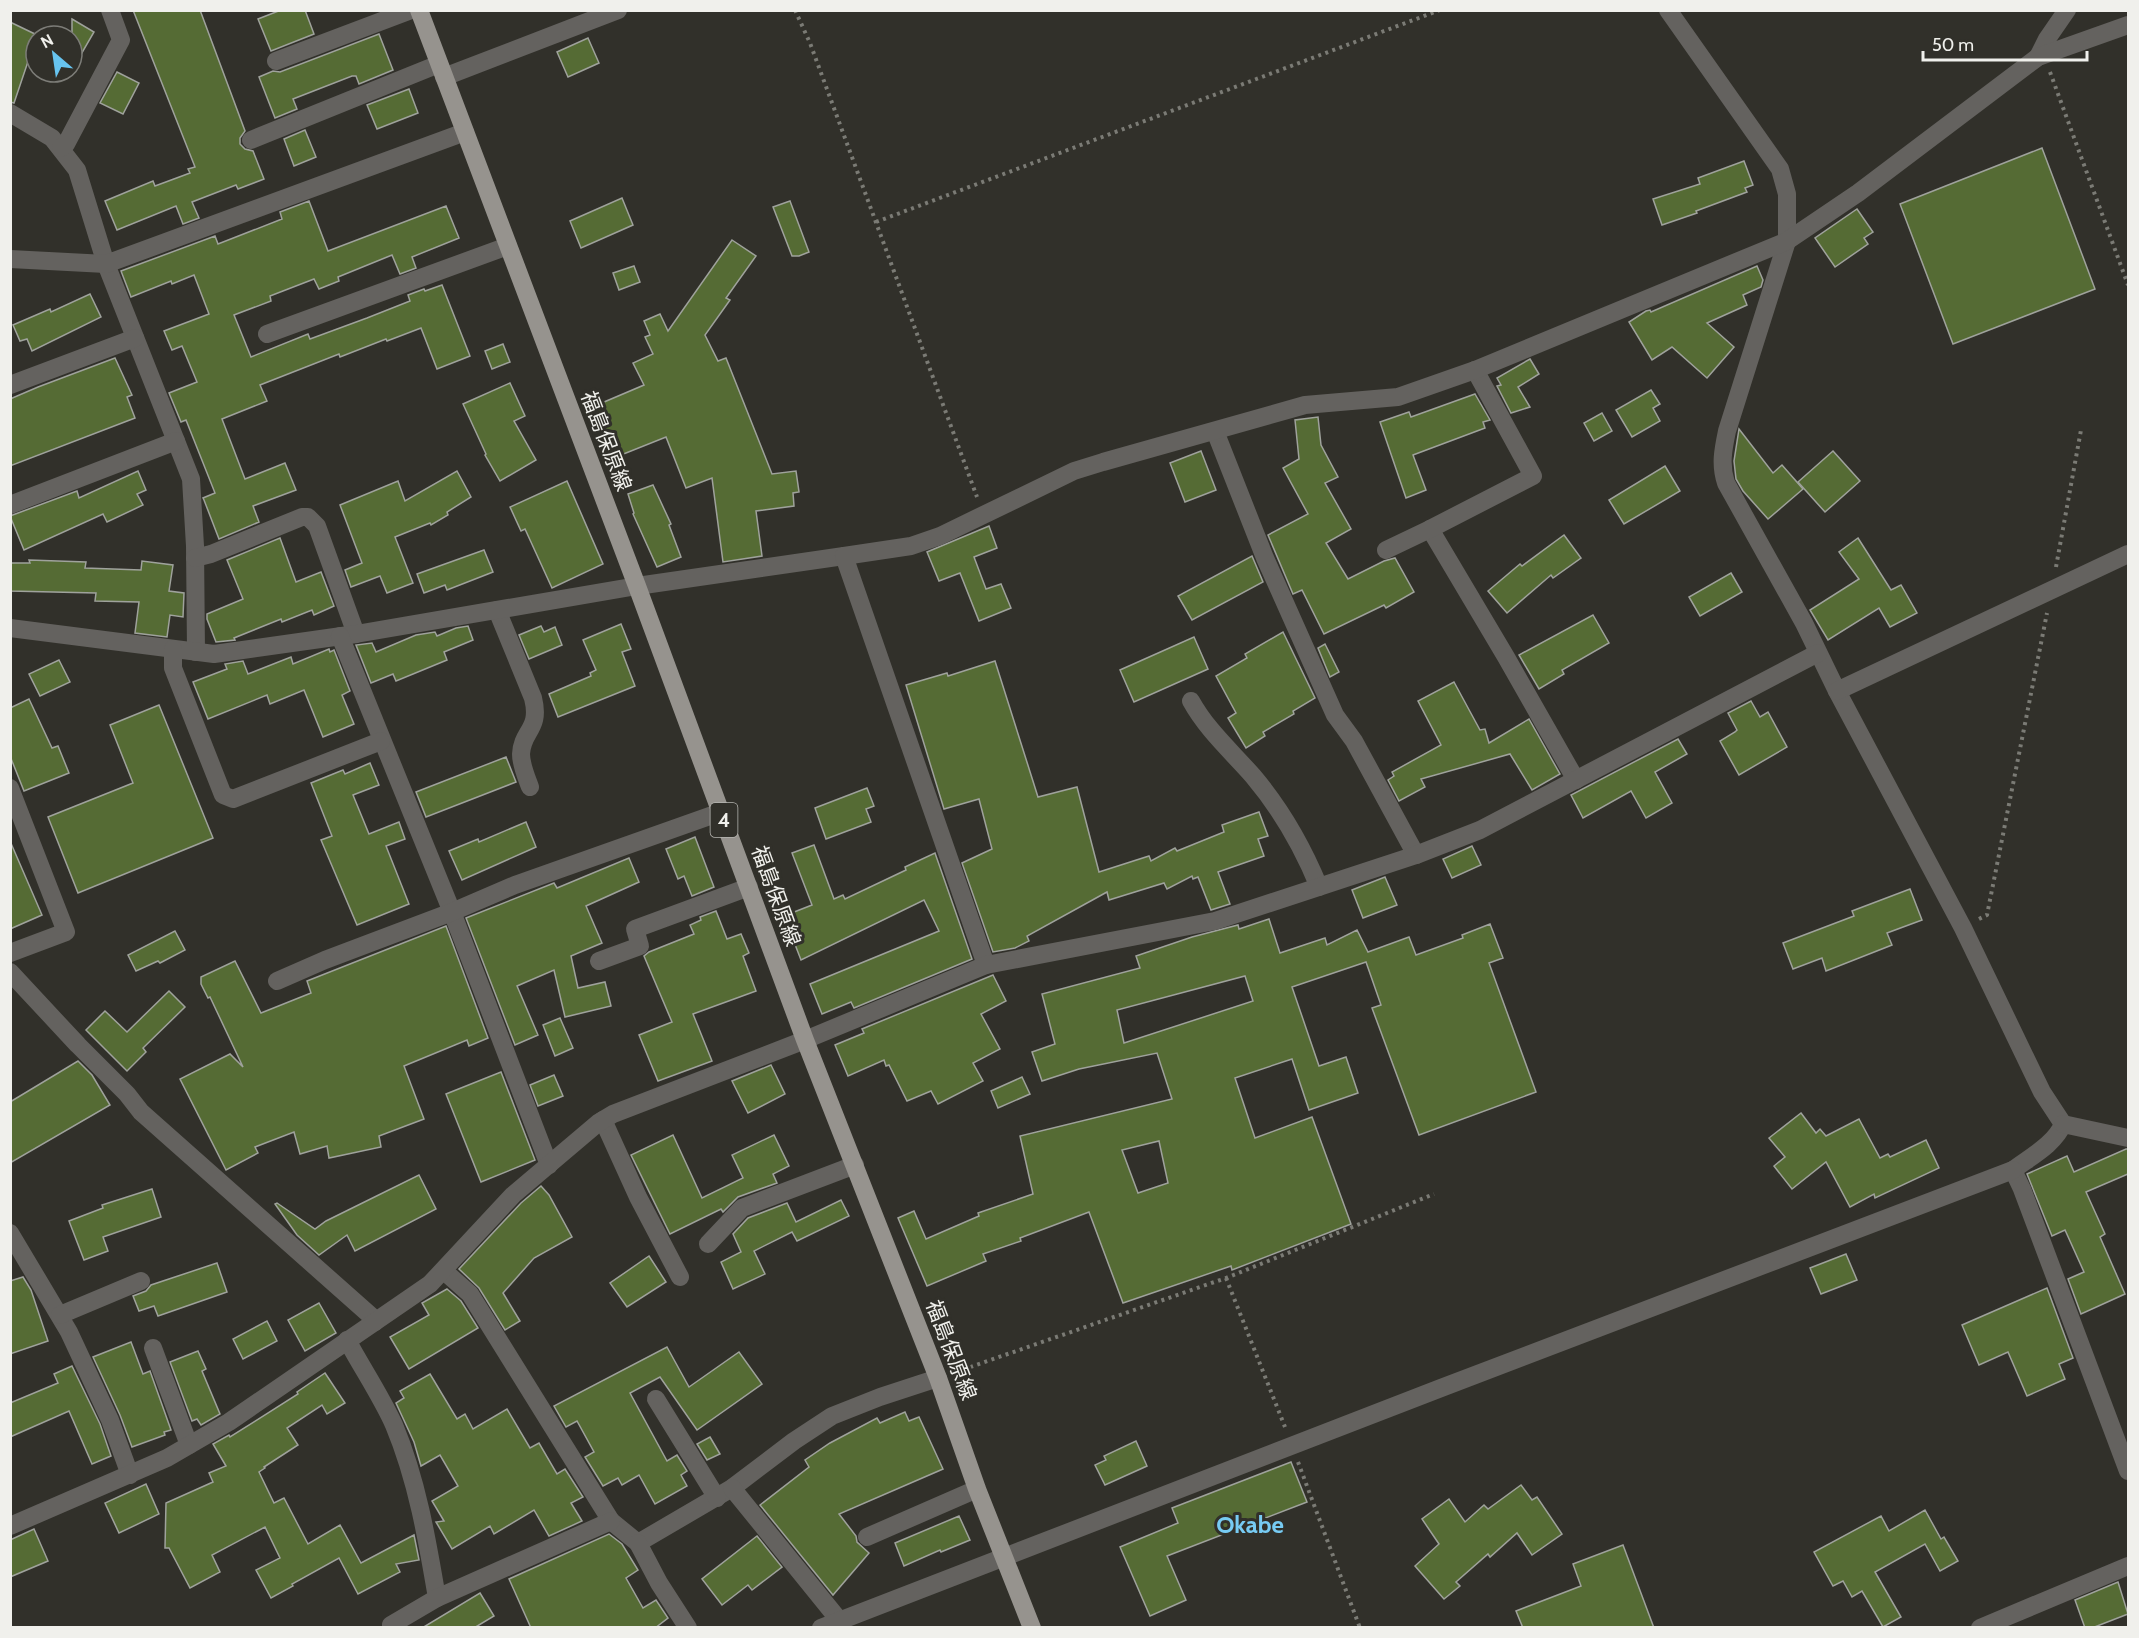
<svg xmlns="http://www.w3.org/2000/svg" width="2139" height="1638" font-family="Cabin,'Noto Sans JP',sans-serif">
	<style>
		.building { fill: #556b34; stroke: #9fa29c; stroke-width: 1.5; fill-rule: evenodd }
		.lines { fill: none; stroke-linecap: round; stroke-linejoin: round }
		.path { stroke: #7b7b75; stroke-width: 4; stroke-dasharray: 3 4.5; stroke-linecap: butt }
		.minor { stroke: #64625f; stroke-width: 18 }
		.major { stroke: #96938e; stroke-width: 18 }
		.labels { text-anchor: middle; stroke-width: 6; stroke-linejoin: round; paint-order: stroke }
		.shield { fill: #31302a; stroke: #b7b6b2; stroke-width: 1.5 }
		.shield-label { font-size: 20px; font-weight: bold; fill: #f0f0ec }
		.street-label { font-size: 21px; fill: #f0f0ec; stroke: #31302a }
		.quarter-label { font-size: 24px; font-weight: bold; fill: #77cbf3; stroke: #31302a }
	</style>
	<rect width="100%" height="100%" fill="#31302a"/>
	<g class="building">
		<polygon points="133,10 200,10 245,131 240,138 240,144 245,149 253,151 264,179 238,189 236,185 192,202 199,218 183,224 176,206 117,230 105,201 153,181 155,186 190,173 188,169 195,167"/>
		<polygon points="281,10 305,10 314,34 271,51 258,19"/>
		<polygon points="72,19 94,32 72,70"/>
		<polygon points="10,22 37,35 14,103 10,102"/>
		<polygon points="379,34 393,70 359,84 356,76 352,76 293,99 297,109 275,118 259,77 273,71 280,72"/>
		<polygon points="588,38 599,63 568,77 557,52"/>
		<polygon points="117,72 139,83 123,114 100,103"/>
		<polygon points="409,89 418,113 377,129 367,105"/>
		<polygon points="305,130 316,157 294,166 284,139"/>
		<polygon points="2042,148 2095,289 1953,344 1900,204"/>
		<polygon points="1744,161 1753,185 1745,188 1747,192 1696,211 1697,213 1662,225 1653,199 1700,184 1698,178"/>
		<polygon points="622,198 633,225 581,248 570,221"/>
		<polygon points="309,201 328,251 446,206 459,238 412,257 416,268 400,274 392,255 338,277 339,281 319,289 314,279 270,296 271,301 234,315 251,357 308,334 310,339 367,318 410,301 408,295 424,289 425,291 442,285 470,356 437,369 421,328 387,341 386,339 340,357 339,354 260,385 267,401 222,419 245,479 285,463 296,490 253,506 259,522 219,539 204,500 203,498 215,493 186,420 181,422 169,393 197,382 182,346 172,350 164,331 209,314 194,275 172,284 171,281 131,297 121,271 215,236 218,244 282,219 280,212"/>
		<polygon points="790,201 809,252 799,256 792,256 773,207"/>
		<polygon points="1857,209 1873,232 1864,238 1868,244 1835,267 1815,238"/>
		<polygon points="732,240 756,256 726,298 730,300 705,335 718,361 726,358 772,474 796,471 799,492 793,493 794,506 756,511 762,556 723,562 712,478 686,488 666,437 611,459 590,408 644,385 633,363 653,354 645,337 650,335 644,321 660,314 668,331"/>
		<polygon points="634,266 640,282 619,290 613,273"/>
		<polygon points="1757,266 1763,280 1761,287 1743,295 1747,305 1707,323 1734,347 1707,378 1672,347 1652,360 1629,322 1646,311 1650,310 1651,312"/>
		<polygon points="90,294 101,317 32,351 27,339 20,341 13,325 50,309 51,312"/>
		<polygon points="503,344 510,362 492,369 485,351"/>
		<polygon points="115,358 132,395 127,397 135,418 10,466 10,399 38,387"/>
		<polygon points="1530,359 1539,374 1518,387 1530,407 1511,413 1497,386 1501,385 1497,378"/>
		<polygon points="510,383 525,416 514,421 536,460 500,481 485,455 486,454 463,404"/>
		<polygon points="1651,390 1660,404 1653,408 1660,421 1632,437 1616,410"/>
		<polygon points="1475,394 1490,420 1483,422 1485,428 1413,455 1426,490 1406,498 1380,422 1409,412 1411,417"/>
		<polygon points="1602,413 1612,431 1594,441 1584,423"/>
		<polygon points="1318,417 1321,445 1338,477 1325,483 1351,529 1326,543 1348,579 1384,561 1395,558 1414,592 1386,608 1384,605 1324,634 1302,590 1293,594 1268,535 1308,514 1283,468 1299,459 1295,420"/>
		<polygon points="1739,429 1773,473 1782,465 1803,489 1768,519 1743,491 1736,479 1734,461"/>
		<polygon points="1201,451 1216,490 1185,502 1170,463"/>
		<polygon points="1833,451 1860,481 1825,512 1798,482"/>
		<polygon points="1665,466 1680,491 1624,524 1609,500"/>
		<polygon points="138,471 146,490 137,494 143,505 107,522 103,514 24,550 10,516 77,491 79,498"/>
		<polygon points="457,471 471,497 447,512 448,515 431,525 430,523 395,537 413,583 387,593 380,576 351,587 345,570 362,563 340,505 398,481 405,501"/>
		<polygon points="567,481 603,564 552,588 525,529 521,531 510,507"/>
		<polygon points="653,485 671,524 669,525 681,557 657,567 633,514 634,513 628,494"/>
		<polygon points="989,526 997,548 974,557 986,589 1001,584 1011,608 979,621 960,573 939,581 927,552"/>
		<polygon points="1564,535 1581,558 1553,578 1551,575 1507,613 1488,591 1520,564 1522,566"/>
		<polygon points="280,538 296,582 321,572 334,606 314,615 312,610 282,622 281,619 234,638 235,640 216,642 207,619 207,614 243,599 227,560"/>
		<polygon points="1858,538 1891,590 1901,585 1917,613 1890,627 1879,608 1828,640 1810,610 1859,579 1839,552"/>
		<polygon points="484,550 493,572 447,590 445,585 424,593 417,574"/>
		<polygon points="1252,556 1263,582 1192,620 1178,596"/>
		<polygon points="29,560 86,562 85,568 141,570 142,561 173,565 169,591 184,593 183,617 170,615 167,637 135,633 139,602 95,601 96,593 10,591 10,563 30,563"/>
		<polygon points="1731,573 1742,592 1700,616 1689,597"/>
		<polygon points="1593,615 1609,643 1562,670 1564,674 1539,689 1519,655"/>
		<polygon points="621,624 631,649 622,652 635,686 558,717 549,694 591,676 590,673 596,670 583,640"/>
		<polygon points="468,626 473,640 444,652 447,660 396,681 393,674 371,683 356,645 372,643 376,652 416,635 435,632 437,636 456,628"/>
		<polygon points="541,626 544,632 555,627 562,645 529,659 519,635"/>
		<polygon points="1283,632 1315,698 1293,711 1294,714 1263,732 1265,736 1246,748 1228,718 1236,713 1216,676 1247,658 1245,654"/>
		<polygon points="1194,637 1208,669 1134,702 1120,670"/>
		<polygon points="1325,644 1339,672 1330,677 1318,648"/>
		<polygon points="329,649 330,652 334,650 350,691 342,695 354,724 323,737 304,690 270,704 267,695 208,719 193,682 227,669 225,664 243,661 248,674 291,657 293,664"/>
		<polygon points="59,660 70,682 40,696 29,674"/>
		<polygon points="995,661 1038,797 1077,787 1099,872 1149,856 1151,861 1175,848 1177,851 1224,832 1222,825 1259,812 1268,836 1258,839 1264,856 1218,872 1230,904 1211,910 1198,877 1193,879 1192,876 1167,889 1164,883 1109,900 1107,892 1027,936 1029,941 1015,948 993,952 962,863 992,849 979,799 944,809 906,685 947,673 948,676"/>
		<polygon points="1454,682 1480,730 1485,729 1489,743 1529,719 1560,774 1532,790 1510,754 1421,779 1425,787 1399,801 1388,780 1394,776 1392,772 1441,745 1418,701"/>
		<polygon points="29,699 52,748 58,746 69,773 24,791 10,756 10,708"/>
		<polygon points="1751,701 1760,717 1768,712 1787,747 1739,775 1720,741 1735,732 1737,730 1728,713"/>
		<polygon points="159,705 213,838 78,893 48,817 133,783 110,725"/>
		<polygon points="1678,739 1687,754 1655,772 1672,803 1646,818 1631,791 1583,818 1571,795"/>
		<polygon points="506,757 516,782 426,817 416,792"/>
		<polygon points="370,763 379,785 353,795 369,834 399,822 405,839 386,846 409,904 357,925 321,840 332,836 311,783 343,770 345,774"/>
		<polygon points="867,788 874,806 866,809 871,822 826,839 815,808"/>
		<polygon points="526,822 536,847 462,880 449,851 478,839 479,842"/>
		<polygon points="695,837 714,887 692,896 684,876 678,879 666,849"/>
		<polygon points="10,841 42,915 10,929"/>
		<polygon points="814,845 834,899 843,895 845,899 906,870 905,867 935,853 972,959 854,1008 851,1002 822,1014 810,984 939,931 924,900 801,960 784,916 812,905 792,853"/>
		<polygon points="1472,846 1481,865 1452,878 1443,859"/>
		<polygon points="629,858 639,882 586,906 602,943 571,956 578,988 605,982 611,1006 565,1017 554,970 517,986 538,1035 515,1045 466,918 554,883 557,888"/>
		<polygon points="1385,877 1397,905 1363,918 1352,890"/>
		<polygon points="1910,889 1922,920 1887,933 1892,945 1826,971 1822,958 1793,969 1783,943 1854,916 1852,911"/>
		<polygon points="716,911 727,939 741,934 749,953 743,956 756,991 693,1014 712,1061 658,1081 639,1035 672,1022 644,956 649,952 694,934 690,925 701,920 700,917"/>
		<path d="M1269,919L1280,953L1325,938L1327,945L1357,930L1368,952L1409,937L1416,955L1463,938L1462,935L1490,924L1503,958L1489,963L1536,1092L1419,1135L1372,1008L1381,1005L1366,962L1292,987L1319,1066L1346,1057L1358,1093L1309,1110L1292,1059L1235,1078L1255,1138L1312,1117L1351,1224L1232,1270L1231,1266L1123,1303L1089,1212L1020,1238L1021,1241L983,1254L986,1261L927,1286L898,1218L914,1211L926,1239L979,1216L978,1213L1033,1194L1020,1136L1172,1099L1157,1053L1079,1069L1042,1081L1032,1052L1055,1044L1042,994L1140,968L1136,956L1192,937L1238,925L1239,929ZM1245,976L1253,1001L1124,1043L1117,1010ZM1159,1141L1168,1183L1138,1193L1122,1150Z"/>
		<polygon points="446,926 488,1038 469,1046 467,1040 404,1066 424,1119 379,1136 381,1147 329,1158 327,1146 300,1154 294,1132 255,1147 258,1153 226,1170 180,1079 230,1054 243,1067 210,997 208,998 201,984 201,977 235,961 261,1013 311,993 307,981"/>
		<polygon points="175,931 185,950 160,963 158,961 136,971 128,955"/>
		<polygon points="993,975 1006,1001 981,1014 1000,1049 973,1063 983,1081 938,1104 931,1091 907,1101 889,1065 886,1066 884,1060 848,1076 835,1045 864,1033 862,1029"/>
		<polygon points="169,991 185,1007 143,1048 146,1052 127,1071 86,1030 105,1011 127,1032"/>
		<polygon points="560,1018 573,1048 555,1056 543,1025"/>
		<polygon points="78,1061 92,1075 110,1105 10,1163 10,1102"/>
		<polygon points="771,1065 785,1094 748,1113 732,1081"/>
		<polygon points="501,1072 535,1160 481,1182 446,1094"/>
		<polygon points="554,1075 563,1096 538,1106 530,1085"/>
		<polygon points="1022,1077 1030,1094 998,1108 991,1091"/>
		<polygon points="1801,1113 1816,1133 1820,1129 1826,1136 1859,1119 1880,1158 1888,1154 1890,1157 1926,1140 1939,1168 1875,1198 1874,1194 1850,1207 1826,1162 1792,1189 1774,1166 1785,1157 1769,1138"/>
		<polygon points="673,1135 702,1198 743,1178 732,1155 774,1135 789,1166 773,1174 777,1183 738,1197 723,1212 721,1209 670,1234 631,1155"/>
		<polygon points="2126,1149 2128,1149 2128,1174 2086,1192 2105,1234 2100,1237 2125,1294 2081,1314 2068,1279 2084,1272 2065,1230 2052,1236 2027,1174 2067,1156 2074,1172"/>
		<polygon points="419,1175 436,1209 355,1251 347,1235 319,1255 297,1235 275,1204 277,1203 315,1229 326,1221"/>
		<polygon points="541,1186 549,1195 572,1237 534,1258 503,1293 520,1321 505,1330 479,1288 459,1269 521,1203"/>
		<polygon points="152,1189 161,1217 103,1237 108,1251 84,1260 69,1221 103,1208 102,1205"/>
		<polygon points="841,1200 849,1216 797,1241 792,1232 754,1251 765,1274 733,1289 721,1262 741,1252 733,1234 748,1218 787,1203 796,1222"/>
		<polygon points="1846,1254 1857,1280 1821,1294 1810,1268"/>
		<polygon points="649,1256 666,1282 627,1307 610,1283"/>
		<polygon points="217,1263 227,1292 158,1316 154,1306 139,1311 133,1296 146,1291 151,1285"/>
		<polygon points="23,1277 31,1290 48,1341 10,1354 10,1281"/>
		<polygon points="2047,1288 2073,1358 2059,1364 2065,1379 2027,1396 2008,1352 1979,1365 1962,1325"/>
		<polygon points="447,1289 461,1301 478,1328 409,1369 390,1337 429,1315 422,1303"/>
		<polygon points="319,1303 336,1333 305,1351 288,1320"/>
		<polygon points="267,1321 277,1341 243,1359 233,1339"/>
		<polygon points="131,1342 143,1374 150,1371 171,1430 164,1432 165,1435 132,1447 120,1415 93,1357"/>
		<polygon points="667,1347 689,1387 739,1352 762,1384 697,1430 660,1377 630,1393 667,1461 677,1455 687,1471 681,1475 687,1486 655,1504 639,1475 622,1485 618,1478 603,1486 585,1457 594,1452 577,1421 566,1427 554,1406"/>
		<polygon points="198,1351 206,1369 202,1371 220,1414 201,1425 197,1419 192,1421 170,1362"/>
		<polygon points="72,1366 100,1424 111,1456 92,1464 69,1411 10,1437 10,1403 58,1383 54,1374"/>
		<polygon points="325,1373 345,1403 327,1414 322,1405 287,1428 298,1445 264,1467 265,1468 259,1472 274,1503 284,1498 308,1544 340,1525 361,1563 414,1535 419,1560 396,1564 400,1572 358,1594 339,1558 292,1584 293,1586 271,1598 256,1570 280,1558 265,1527 212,1555 220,1572 190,1588 169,1548 165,1548 166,1503 213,1482 209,1473 226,1466 213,1444 229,1435 230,1437 298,1394 297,1392"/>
		<polygon points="430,1374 457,1419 465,1414 473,1429 507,1409 530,1448 539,1443 557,1474 565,1469 583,1497 571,1503 582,1521 549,1536 534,1510 494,1534 490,1526 452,1549 436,1522 444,1521 432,1501 458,1486 440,1455 421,1466 414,1442 396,1403 404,1398 400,1391"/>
		<polygon points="905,1412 909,1421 919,1417 943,1469 839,1514 856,1536 857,1542 869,1553 833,1595 760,1505 809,1467 805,1460 830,1443 877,1418 880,1423"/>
		<polygon points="710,1437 720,1454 707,1460 697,1444"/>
		<polygon points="1136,1441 1147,1466 1105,1485 1095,1465 1106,1460 1104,1456"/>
		<polygon points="1291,1462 1307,1502 1167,1556 1186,1600 1150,1616 1120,1547 1178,1523 1172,1508"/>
		<polygon points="146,1484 159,1514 119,1533 105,1503"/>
		<polygon points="1521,1485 1532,1500 1537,1497 1562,1534 1532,1555 1517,1533 1490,1557 1488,1554 1456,1582 1460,1586 1444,1599 1415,1566 1439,1544 1422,1519 1449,1499 1465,1522 1484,1505 1488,1509"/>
		<polygon points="1925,1510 1941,1539 1944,1537 1958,1561 1940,1571 1925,1544 1875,1572 1901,1617 1883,1627 1862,1591 1852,1597 1843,1581 1833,1586 1814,1552 1881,1516 1889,1531"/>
		<polygon points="959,1516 970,1540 941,1552 940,1550 904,1566 895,1543"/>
		<polygon points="34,1529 48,1561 10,1577 10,1540"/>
		<polygon points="609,1534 622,1544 638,1570 626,1578 643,1608 656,1600 668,1618 655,1628 531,1628 509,1579"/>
		<polygon points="757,1536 782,1567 752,1590 748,1585 722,1605 702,1579"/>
		<polygon points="1623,1545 1654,1628 1523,1628 1516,1611 1581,1586 1573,1564"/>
		<polygon points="2118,1582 2128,1614 2092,1628 2085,1628 2075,1600"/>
		<polygon points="480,1593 494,1616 474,1628 422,1628"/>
	</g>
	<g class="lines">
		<g class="path">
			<polyline points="795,10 810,43 977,497"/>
			<polyline points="2050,72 2128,285"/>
			<polyline points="876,222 1440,10"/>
			<polyline points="2056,567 2081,430"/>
			<polyline points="1979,919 1987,915 2047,613"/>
			<polyline points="1226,1278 1285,1427"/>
			<polyline points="956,1372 1226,1278 1434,1194"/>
			<polyline points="1298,1462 1360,1628"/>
		</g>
		<g class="minor">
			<path d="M1668,10L1780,169L1787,194V241L1727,431C1723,450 1720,465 1726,483L1804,623L1837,691L1963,928L2042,1092L2063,1124C2055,1144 2030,1157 2013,1170L2022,1189L2128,1471"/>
			<polyline points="2038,57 2047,39 2067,10"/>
			<polyline points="276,61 411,10"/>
			<polyline points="444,77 618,10"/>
			<polyline points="10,113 52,138 77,170 106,264 191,479 195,546 196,652"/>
			<polyline points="251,140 439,64"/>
			<polyline points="61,148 66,144 121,40 110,10"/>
			<polyline points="10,259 106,264 465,132"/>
			<polyline points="267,334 508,246"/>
			<polyline points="10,385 135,338"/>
			<polyline points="1215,431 1265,558 1335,715 1354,741 1416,855"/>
			<polyline points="10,505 176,441"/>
			<polyline points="1430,529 1506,657 1576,780"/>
			<polyline points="1386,550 1430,529 1533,476 1475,370"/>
			<polyline points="195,558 211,554 302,517 308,517 317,526 356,634"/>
			<path d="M497,610L533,698C541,730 522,730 521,754C521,765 526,776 530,787"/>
			<polyline points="10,628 214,654 356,634 637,586 844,556"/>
			<polyline points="340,636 452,912 549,1165"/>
			<polyline points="173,649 173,668 223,795 233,799 381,741"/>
			<polyline points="1837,691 2128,554"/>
			<path d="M1191,701C1207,730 1231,751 1253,776C1280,808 1303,848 1319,887"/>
			<polyline points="10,788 66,932 10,953"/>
			<polyline points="599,961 640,946 635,929 749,887"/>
			<polyline points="986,965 844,556 911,546 940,536 1074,471 1103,462 1305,405 1398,397 1475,370 1787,241 1858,193 2038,57 2128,25"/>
			<polyline points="10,972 78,1045 127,1094 141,1112 371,1316 375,1322"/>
			<polyline points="277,981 325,960 452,912 515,885 721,812"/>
			<polyline points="603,1120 638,1197 680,1277"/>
			<polyline points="2063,1124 2128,1138"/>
			<polyline points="10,1233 69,1332 110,1420 130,1475"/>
			<polyline points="708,1244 742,1208 855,1165"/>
			<polyline points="444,1271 470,1294 611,1521 638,1543 732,1488 794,1441 832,1416 880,1397 938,1378"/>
			<polyline points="60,1315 141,1281"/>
			<path d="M347,1340C362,1368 381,1396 394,1425C417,1480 427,1539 437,1598"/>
			<polyline points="153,1348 189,1445"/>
			<polyline points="656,1399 717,1498"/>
			<polyline points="732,1488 839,1620"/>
			<polyline points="10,1526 167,1458 229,1422 430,1284 513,1195 598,1123 613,1114 805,1040 986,965 1215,921 1416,855 1480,830 1818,653"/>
			<polyline points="867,1537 977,1489"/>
			<polyline points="638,1543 659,1583 688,1628"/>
			<polyline points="391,1628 391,1625 437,1598 611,1521"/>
			<polyline points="821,1628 1441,1388 2013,1170"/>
			<polyline points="1980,1628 2128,1566"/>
		</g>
		<polyline class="major" points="419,10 637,586 805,1040 938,1378 977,1489 1032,1628"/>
	</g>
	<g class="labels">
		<rect class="shield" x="710.5" y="803" width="27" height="34" rx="4.5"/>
		<g class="shield-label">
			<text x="724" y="827">4</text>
		</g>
		<g class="street-label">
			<text transform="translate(606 441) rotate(69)" y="7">福島保原線</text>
			<text transform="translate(776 896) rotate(70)" y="7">福島保原線</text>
			<text transform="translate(951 1350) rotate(69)" y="7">福島保原線</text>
		</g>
		<g class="quarter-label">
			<text x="1250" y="1533">Okabe</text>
		</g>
	</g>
	<rect width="2139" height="1638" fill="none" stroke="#f0f0ec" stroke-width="24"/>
	<g transform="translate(54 54) rotate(331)"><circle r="28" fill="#31302a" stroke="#7d7d78" stroke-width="1.5"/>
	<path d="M0-4.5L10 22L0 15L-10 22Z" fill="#67c4f0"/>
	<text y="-9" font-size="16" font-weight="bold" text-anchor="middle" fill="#f0f0ec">N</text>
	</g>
	<path d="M1923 51v9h164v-9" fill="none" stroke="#f0f0ec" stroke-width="3"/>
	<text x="1932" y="51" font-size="18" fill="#f0f0ec" stroke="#31302a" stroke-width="4.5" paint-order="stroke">50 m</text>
</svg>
